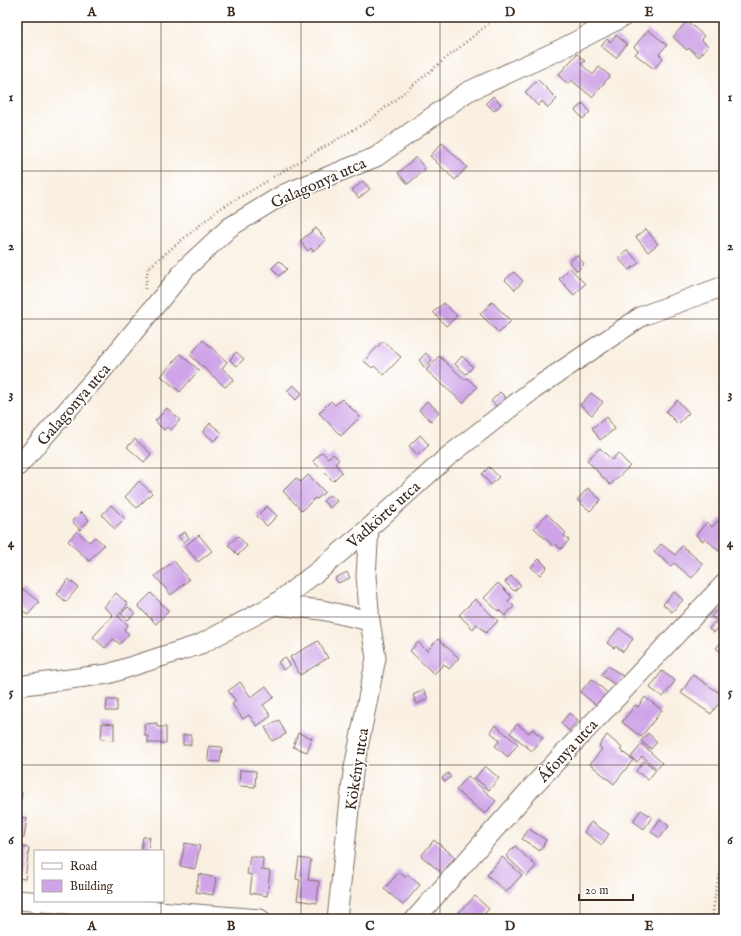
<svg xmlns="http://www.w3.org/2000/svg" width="741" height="936" font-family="'IM FELL English',serif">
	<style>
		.building { fill: #cea3e7 }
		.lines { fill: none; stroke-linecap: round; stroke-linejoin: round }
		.street-casing { stroke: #7e6f63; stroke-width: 21 }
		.path { stroke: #7e6f63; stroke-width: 2.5; stroke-dasharray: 1 3; stroke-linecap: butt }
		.street { stroke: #fff; stroke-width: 19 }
		.grid { fill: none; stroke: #3b2a1e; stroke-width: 1; stroke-opacity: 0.55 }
		.labels { text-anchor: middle; stroke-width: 3.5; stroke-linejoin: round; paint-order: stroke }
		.street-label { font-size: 16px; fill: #3b2a1e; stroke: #fff }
		.neatline { fill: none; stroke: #3b2a1e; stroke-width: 1.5 }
		.grid-label { font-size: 13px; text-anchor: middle; font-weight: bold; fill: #3b2a1e }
	</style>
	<rect width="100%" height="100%" fill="#fff"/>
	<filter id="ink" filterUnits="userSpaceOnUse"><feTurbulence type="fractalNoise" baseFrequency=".025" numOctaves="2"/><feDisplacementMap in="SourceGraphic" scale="8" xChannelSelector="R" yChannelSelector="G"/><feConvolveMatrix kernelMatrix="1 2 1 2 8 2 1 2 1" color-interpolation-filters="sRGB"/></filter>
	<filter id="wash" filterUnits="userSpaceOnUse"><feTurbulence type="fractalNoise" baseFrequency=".012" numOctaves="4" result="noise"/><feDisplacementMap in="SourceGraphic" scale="16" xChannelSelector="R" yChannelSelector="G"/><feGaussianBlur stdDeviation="0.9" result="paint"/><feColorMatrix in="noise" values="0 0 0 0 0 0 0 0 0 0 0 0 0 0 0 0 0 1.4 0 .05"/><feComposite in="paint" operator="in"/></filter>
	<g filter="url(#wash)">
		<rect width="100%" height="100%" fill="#f9f0e2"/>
		<g id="blocks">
			<g class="building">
				<polygon points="687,21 704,36 701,39 708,46 699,57 689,48 687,50 673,37"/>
				<polygon points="648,30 667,45 659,54 663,58 654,69 635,54 638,51 634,47"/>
				<polygon points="616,35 627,44 616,58 601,46 607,39 610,42"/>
				<polygon points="577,54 585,61 581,64 593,75 599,67 610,76 592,97 571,80 568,84 558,75"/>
				<polygon points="538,80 557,99 548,108 542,101 538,106 525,92"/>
				<polygon points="493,96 501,104 494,111 486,103"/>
				<polygon points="583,103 590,112 583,119 575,110"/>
				<polygon points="442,143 467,167 455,180 430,156"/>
				<polygon points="416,157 425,169 408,184 398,173"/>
				<polygon points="363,181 370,189 359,198 352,190"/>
				<polygon points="316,228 326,240 313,251 311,248 308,251 300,241"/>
				<polygon points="646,229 658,244 648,252 636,237"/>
				<polygon points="628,250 639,263 629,270 618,258"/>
				<polygon points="577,255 584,264 577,271 569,262"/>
				<polygon points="279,261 287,269 279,276 272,268"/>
				<polygon points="570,268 585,284 574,295 559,279"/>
				<polygon points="514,272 523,281 515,290 505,280"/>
				<polygon points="492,302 511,321 499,333 480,314"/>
				<polygon points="444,303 457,316 446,326 433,312"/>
				<polygon points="203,340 227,362 222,368 234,379 225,387 190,355"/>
				<polygon points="383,341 401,357 384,375 374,366 372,368 364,361"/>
				<polygon points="236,352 244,359 237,366 230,360"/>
				<polygon points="426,353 432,360 424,367 419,360"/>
				<polygon points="180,354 199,370 180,392 161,376"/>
				<polygon points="439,356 465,380 467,378 477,387 463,403 426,370"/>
				<polygon points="462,356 473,367 466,374 455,364"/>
				<polygon points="293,385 302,393 296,400 287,391"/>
				<polygon points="500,392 506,398 497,407 491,401"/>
				<polygon points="591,393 603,402 592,415 580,405"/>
				<polygon points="342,399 360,417 341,436 319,413 331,401 335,405"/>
				<polygon points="677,400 689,413 678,424 666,412"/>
				<polygon points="427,401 439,412 431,421 419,410"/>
				<polygon points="167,408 180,420 171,430 167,427 164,430 155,421"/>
				<polygon points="607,417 615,429 600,440 592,428"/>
				<polygon points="210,423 222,433 214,441 203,432"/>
				<polygon points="420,435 429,445 418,455 409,446"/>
				<polygon points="135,439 151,454 144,462 127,447"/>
				<polygon points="600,448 612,460 618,453 630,466 610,485 587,460"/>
				<polygon points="322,452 328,458 333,454 339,460 335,464 342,472 333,481 313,461"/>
				<polygon points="489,467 499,477 491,485 482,474"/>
				<polygon points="308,475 325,492 317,499 315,498 302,511 283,491 296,478 301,482"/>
				<polygon points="139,481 152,493 137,508 125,497"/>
				<polygon points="588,488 601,500 590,511 577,500"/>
				<polygon points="330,495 337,501 330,508 323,501"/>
				<polygon points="111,505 125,519 115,529 102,515"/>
				<polygon points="267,506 277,516 267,526 257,516"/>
				<polygon points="81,512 89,520 80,530 72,521"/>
				<polygon points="547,514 566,533 564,536 569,540 561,549 555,544 553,546 534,528"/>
				<polygon points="721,518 724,521 724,545 719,551 705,538 703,541 696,535 707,522 712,527"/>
				<polygon points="77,531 89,542 95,537 104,545 89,561 68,541"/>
				<polygon points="185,532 189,538 183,542 178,536"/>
				<polygon points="199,535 212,551 198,562 185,546"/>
				<polygon points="238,536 247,546 238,555 228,545"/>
				<polygon points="661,544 675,555 682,546 703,564 692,578 674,563 671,566 654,552"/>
				<polygon points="539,559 547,567 540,575 531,567"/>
				<polygon points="174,561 189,580 171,595 155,576"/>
				<polygon points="347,572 350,578 338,583 335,578"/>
				<polygon points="511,576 521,585 514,591 505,582"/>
				<polygon points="68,579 78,587 66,602 57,594"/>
				<polygon points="498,583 512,597 508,601 514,606 505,616 499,610 498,611 484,598"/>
				<polygon points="23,589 39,602 28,615 17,606 17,596"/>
				<polygon points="674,592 683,600 672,612 663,604"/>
				<polygon points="116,593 128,604 118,616 128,625 124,630 129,634 120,644 113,639 105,648 93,637 113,615 104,607"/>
				<polygon points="151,593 169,611 156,624 138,606"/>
				<polygon points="475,599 498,621 486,633 477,624 473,629 459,615"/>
				<polygon points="128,607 135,613 128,620 121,614"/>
				<polygon points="719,608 724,613 724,626 723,627 711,616"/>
				<polygon points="714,622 719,626 714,633 709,629"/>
				<polygon points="619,628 633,639 623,652 616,646 614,648 607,643"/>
				<polygon points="438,639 459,658 449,669 444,664 434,674 410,651 418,642 427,651"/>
				<polygon points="724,639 724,653 723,654 716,648"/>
				<polygon points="318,641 328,658 300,675 290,657"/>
				<polygon points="285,657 290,665 283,670 278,662"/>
				<polygon points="608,666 624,677 617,686 601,675"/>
				<polygon points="662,671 675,681 663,697 650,688"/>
				<polygon points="693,675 724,696 711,714 681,693"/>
				<polygon points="592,679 612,697 601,709 580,692"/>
				<polygon points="240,682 251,697 266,686 274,697 263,705 271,716 257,726 249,715 243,719 232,704 236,701 228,691"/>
				<polygon points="424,690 428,699 417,704 413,695"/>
				<polygon points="645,697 662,710 641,737 622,722 635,705 638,707"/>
				<polygon points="107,700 117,700 117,711 106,711"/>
				<polygon points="569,713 578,720 569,731 561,723"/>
				<polygon points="279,720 286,734 272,741 265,727"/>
				<polygon points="102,723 114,724 114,740 101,739"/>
				<polygon points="157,723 157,727 166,727 166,743 148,743 148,736 145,736 144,724"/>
				<polygon points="517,724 529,733 532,729 543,738 532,751 510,733"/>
				<polygon points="495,725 518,744 508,757 495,746 500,740 490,732"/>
				<polygon points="298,733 312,738 307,752 293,747"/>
				<polygon points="648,733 657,742 651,749 641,741"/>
				<rect x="183" y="735" width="8" height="10"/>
				<polygon points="607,735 622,748 620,750 633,760 614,784 590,764 602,749 599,746"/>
				<polygon points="642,744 662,763 657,769 642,756 637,762 631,757"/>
				<polygon points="209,746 222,747 220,762 208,761"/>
				<polygon points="644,761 656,770 648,780 636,771"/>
				<polygon points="485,766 499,778 489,790 475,778"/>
				<polygon points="240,770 256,771 255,787 239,786"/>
				<polygon points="448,773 451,777 445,782 442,778"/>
				<polygon points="468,776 496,801 485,814 456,790"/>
				<polygon points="17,792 22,793 21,800 17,799"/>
				<polygon points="641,810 652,817 644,829 633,821"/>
				<polygon points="17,817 27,818 24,838 17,837"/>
				<polygon points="660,819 669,826 660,838 651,832"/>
				<polygon points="591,822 609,834 602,845 584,832"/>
				<polygon points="529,829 546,840 540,851 522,839"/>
				<polygon points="143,837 150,837 148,851 141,850"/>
				<polygon points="434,840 455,857 442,873 421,856"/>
				<polygon points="185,843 200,846 195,869 180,866"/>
				<polygon points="17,846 29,848 25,879 17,878"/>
				<polygon points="515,846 536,866 527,876 506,856"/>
				<polygon points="250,856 263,858 262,870 270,871 267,896 250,893 252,875 247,874"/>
				<polygon points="502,857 522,875 506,892 487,875"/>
				<polygon points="299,858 311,860 308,880 319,881 317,903 297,900 300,880 296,879"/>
				<polygon points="399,872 405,877 408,875 420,885 403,905 384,889"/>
				<polygon points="199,874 216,878 213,895 196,892"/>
				<polygon points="475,896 489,909 484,914 489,919 453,919"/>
			</g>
		</g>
	</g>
	<g filter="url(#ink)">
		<use href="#blocks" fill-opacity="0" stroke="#7e6f63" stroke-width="1"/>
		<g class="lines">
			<g class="street-casing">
				<g id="street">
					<polyline points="17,467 100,373 187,267 230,227 284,194 376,157 467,92 559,50 623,17"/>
					<polyline points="274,605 322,610 370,621"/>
					<polyline points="17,686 108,674 201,644 274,605 322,568 369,528 446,458 533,390 642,316 724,286"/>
					<polyline points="17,900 260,919"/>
					<polyline points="337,919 353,773 376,658 370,621 366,576 369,528"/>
					<polyline points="415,919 533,786 724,584"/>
				</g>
			</g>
			<g class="path">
				<polyline points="273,177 370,120 492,21 501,17"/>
				<polyline points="145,289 148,268 218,210 269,180"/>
				<polyline points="712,919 716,889 724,857"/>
			</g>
			<use href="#street" class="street"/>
		</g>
	</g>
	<path class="grid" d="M161,17V851M301,17V919M440,17V919M580,17V919M17,171H724M17,319H724M17,468H724M17,617H724M17,765H724M161,901V919"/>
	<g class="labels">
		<g class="street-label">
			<text transform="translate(318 182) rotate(-24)" y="6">Galagonya utca</text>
			<text transform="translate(73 404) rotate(-49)" y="6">Galagonya utca</text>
			<text transform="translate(383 514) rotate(-42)" y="6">Vadkörte utca</text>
			<text transform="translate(567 750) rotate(-47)" y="6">Áfonya utca</text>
			<text transform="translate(356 769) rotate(-81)" y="6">Kökény utca</text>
		</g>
	</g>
	<rect width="741" height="936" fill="none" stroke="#fff" stroke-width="44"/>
	<rect x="34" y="850" width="130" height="52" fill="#ffffff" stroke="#b1aaa5"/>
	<rect x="42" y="863" width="20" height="6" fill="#ffffff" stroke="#b1aaa5"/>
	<text x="70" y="870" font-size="12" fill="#3b2a1e">Road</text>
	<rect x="42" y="880" width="20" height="12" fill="#cea3e7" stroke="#b1aaa5"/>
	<text x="70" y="890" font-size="12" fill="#3b2a1e">Building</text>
	<path d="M579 894v6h54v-6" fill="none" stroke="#3b2a1e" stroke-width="2"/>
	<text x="585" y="894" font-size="12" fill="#3b2a1e" stroke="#ffffff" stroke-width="3" paint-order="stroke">20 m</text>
	<rect x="22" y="22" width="697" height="892" class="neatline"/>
	<g class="grid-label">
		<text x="92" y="16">A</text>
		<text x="231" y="16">B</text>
		<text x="370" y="16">C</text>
		<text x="510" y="16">D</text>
		<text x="649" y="16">E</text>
		<text x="11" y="101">1</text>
		<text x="730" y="101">1</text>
		<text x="11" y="250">2</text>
		<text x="730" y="250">2</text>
		<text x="11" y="398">3</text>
		<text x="730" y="398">3</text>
		<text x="11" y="547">4</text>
		<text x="730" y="547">4</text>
		<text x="11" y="696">5</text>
		<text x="730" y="696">5</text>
		<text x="11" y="844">6</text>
		<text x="730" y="844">6</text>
		<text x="92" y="930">A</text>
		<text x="231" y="930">B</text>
		<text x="370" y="930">C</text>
		<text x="510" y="930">D</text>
		<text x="649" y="930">E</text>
	</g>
</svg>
